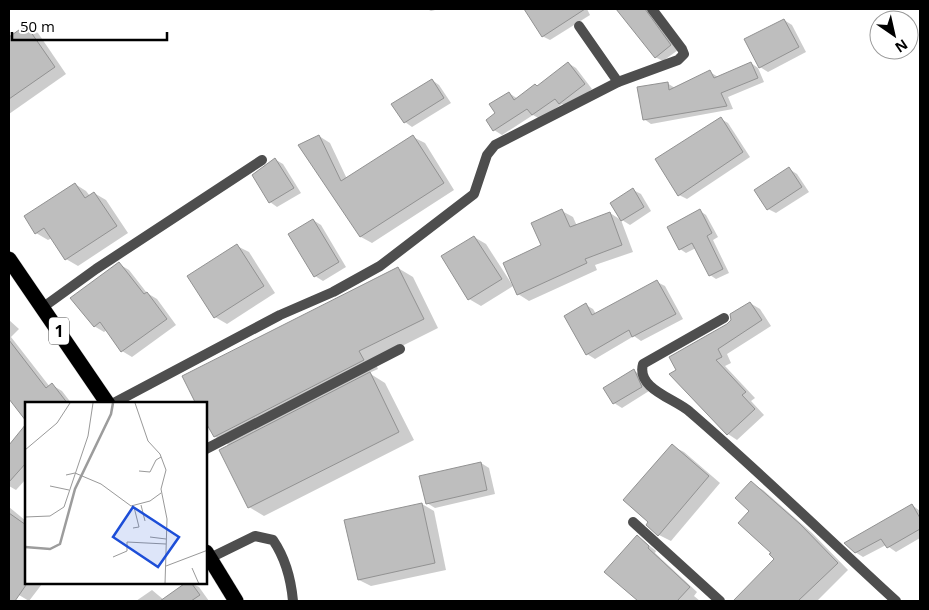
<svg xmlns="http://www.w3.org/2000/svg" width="929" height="610" font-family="'Open Sans',sans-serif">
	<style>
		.shadow { fill: #0003 }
		.building { fill: #bebebe; stroke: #929292 }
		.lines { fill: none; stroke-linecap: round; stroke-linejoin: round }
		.highway-casing { stroke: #dbdbdb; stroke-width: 16 }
		.lane { stroke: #4e4e4e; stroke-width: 10 }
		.street { stroke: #4e4e4e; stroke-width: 10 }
		.highway { stroke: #000; stroke-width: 15 }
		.labels { text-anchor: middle; stroke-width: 4; stroke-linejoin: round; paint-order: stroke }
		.shield { fill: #fff; stroke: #4c4c4c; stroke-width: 1 }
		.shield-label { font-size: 16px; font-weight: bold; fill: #000 }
		.inset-river { fill: none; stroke: #9c9c9c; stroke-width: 2.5 }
		.inset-road { fill: none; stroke: #999; stroke-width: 1 }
		.view { fill: #1d4ed8; fill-opacity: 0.15; stroke: #1d4ed8; stroke-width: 2.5 }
		.inset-edge { fill: none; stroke: #000; stroke-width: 2.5 }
	</style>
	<rect width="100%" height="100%" fill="#fff"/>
	<g class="shadow">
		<polygon points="427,9 439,9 431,11"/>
		<polygon points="526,9 587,9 590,15 550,40 542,36"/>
		<polygon points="631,9 649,9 678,50 663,61 655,57 623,15"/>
		<polygon points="784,20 792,25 806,52 768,72 760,67"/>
		<polygon points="26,27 38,33 66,74 9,114 9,38"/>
		<polygon points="568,63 576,68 592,89 568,108 562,104 540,119 533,115 502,135 494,130 497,113 509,93 518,99 538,87"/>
		<polygon points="751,63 758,68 764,82 728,97 733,109 651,124 644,119 667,83 675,88 710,72 718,77"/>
		<polygon points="432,80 439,85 451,103 412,127 405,122"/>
		<polygon points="721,119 728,123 750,157 687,199 679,195"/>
		<polygon points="319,136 330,143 347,179 413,137 425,143 454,190 372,243 361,237 300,146"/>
		<polygon points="276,160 283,164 301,193 277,207 270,202"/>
		<polygon points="789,169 797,174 809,192 776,213 768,209"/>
		<polygon points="75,184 86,191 90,196 94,193 106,200 128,233 78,266 66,259 52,238 48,240 36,233"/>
		<polygon points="633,190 641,194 651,211 630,225 622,220"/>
		<polygon points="562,211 573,217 577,226 610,213 621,220 633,252 595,265 597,270 529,301 518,294"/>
		<polygon points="700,211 706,215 718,237 713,240 729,273 716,279 710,275 696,248 686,253 680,249"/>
		<polygon points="313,220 321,225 346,267 323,281 315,276 289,234"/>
		<polygon points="474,237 486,244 513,286 481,306 469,299"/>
		<polygon points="237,246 249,252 275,293 227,324 215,317"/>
		<polygon points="119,264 129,270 147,293 157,299 176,325 132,357 122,351 107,330 104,332 94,326"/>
		<polygon points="398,268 413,277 438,328 374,360 378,369 369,373 385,383 414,440 264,516 249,507 230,446 214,436"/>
		<polygon points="657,282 665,286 683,319 641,341 634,336 595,359 587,354 586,305 593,309 596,314"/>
		<polygon points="750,303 760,309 771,326 727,354 731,363 725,366 755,398 751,401 764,415 737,440 728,434 678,371"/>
		<polygon points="9,320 19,329 11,337 50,387 52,385 62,391 72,404 26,404 26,419 9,397"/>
		<polygon points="634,371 642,375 649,391 622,408 614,403"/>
		<polygon points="26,426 26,479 16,490 9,486 9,447"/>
		<polygon points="672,446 684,452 720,483 671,541 659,535"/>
		<polygon points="481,463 489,468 495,494 435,508 427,503"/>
		<polygon points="751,483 763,490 812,533 848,570 817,601 744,601 739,597 776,559 751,511"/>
		<polygon points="422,504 434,511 446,570 371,586 359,580"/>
		<polygon points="912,505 920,511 920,538 896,552 886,545 863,557 855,552"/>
		<polygon points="9,507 26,521 24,524 26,525 26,584 42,584 29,601 9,589"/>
		<polygon points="637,536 656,551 655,553 697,592 694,596 700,601 642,601 606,571"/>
		<polygon points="186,584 193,584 199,587 209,601 136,601 152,590 164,600"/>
	</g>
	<g class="building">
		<polygon points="524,9 585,9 542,37"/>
		<polygon points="616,9 645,9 671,45 655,58"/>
		<polygon points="784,19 799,47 759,68 744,39"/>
		<polygon points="26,25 55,67 9,99 9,37"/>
		<polygon points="568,62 585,84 559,104 555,99 532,115 527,109 493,131 486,120 495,113 489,104 509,92 514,100 535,84 537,86"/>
		<polygon points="751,62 758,78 721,93 727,106 643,120 637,87 668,82 669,90 710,70 714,78"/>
		<polygon points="432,79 444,98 404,123 391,104"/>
		<polygon points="721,117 743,152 678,196 655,159"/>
		<polygon points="319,135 341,181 413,135 444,183 360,237 298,145"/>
		<polygon points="275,158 294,188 269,203 252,175"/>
		<polygon points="789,167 802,187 767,210 754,190"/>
		<polygon points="75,183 85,198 94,192 117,226 65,260 44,228 35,234 24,216"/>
		<polygon points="633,188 644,207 621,221 610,203"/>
		<polygon points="562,209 570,227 610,212 622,245 585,259 587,263 517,295 503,263 541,245 531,223"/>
		<polygon points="700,209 712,233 707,236 723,269 709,276 692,243 679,250 667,227"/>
		<polygon points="313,219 339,262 314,277 288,234"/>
		<polygon points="474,236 502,279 468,300 441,256"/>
		<polygon points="237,244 264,286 214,318 187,276"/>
		<polygon points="119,262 144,294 147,292 167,319 121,352 100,322 94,327 70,298"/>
		<polygon points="398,267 424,319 359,351 364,360 214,437 206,423 206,404 196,404 182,376"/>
		<polygon points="657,280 676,314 632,337 629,330 586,355 564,316 586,303 592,315"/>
		<polygon points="750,302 762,320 718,349 722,357 716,360 746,392 742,395 755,409 727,435 669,374 676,370 669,357 727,324 731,320 730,314"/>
		<polygon points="9,340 46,388 52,383 68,404 26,404 26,421 9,399"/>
		<polygon points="634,369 642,387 613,404 603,388"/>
		<polygon points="370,372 399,432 248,508 219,450"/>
		<polygon points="26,424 26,463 9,482 9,445"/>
		<polygon points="672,444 709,476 658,536 646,525 648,522 623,500"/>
		<polygon points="481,462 487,490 426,504 419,476"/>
		<polygon points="751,481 800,524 838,563 798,601 733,601 774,559 769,554 771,553 738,523 749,511 735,498"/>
		<polygon points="422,503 435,563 358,580 344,520"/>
		<polygon points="912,504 920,518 920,529 887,548 881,539 855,553 844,543"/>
		<polygon points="9,513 26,525 26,585 15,601 9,601"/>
		<polygon points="637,535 649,546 648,548 690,587 677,601 638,601 604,572"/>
		<polygon points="184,584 192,584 200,595 191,601 160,601"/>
	</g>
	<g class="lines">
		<g class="highway-casing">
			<g id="highway">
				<polyline points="9,259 108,404"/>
				<polyline points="206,552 236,601"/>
			</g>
		</g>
		<path class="lane" d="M210,558L255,536L273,540C286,559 291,579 293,601"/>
		<g class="street">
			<polyline points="579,26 618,82"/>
			<polyline points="42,308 96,269 262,160"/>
			<path d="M724,318L643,364C636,389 676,399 690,412C761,473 827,538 896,601"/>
			<polyline points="112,404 280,315 333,292 380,266 474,194 487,155 495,145 618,82 678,60 684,54 682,49 652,9"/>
			<polyline points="206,449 400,349"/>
			<polyline points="633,522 720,601"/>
		</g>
		<use href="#highway" class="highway"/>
	</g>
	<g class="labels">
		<rect class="shield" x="49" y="317.5" width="20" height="27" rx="4"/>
		<g class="shield-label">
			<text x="59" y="337">1</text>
		</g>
	</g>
	<g transform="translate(25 402)">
		<rect width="182" height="182" fill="#fff"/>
		<path class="inset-river" d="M0,145L25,147L35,142L50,87L86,12L88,1"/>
		<path class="inset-road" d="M110,1L123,39L135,52L141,68L136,87L142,117L140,182M0,48L32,21L45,1M114,69L125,70L131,58L136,55M41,73L50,71L76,82L106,104L125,99L136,91M25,84L44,88M116,103L120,119M0,115L25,114L39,105L63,34L68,1M108,126L114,125L109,105M125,135L141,137M88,155L102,149V140L141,142M141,164L183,148M167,166L174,182"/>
		<path class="view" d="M108,105L154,135L133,165L88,135Z"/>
		<rect width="182" height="182" class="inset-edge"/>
	</g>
	<rect width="929" height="610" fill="none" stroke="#000000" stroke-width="20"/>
	<g transform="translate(894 35) rotate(146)"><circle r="24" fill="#ffffff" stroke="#999999"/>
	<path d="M0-4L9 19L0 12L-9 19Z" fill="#000000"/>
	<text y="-8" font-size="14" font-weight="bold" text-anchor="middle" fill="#000000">N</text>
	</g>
	<path d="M12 32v8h155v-8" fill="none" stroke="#000000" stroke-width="2.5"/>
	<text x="20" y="32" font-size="15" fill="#000000" stroke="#ffffff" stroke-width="4" paint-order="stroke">50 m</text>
</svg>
